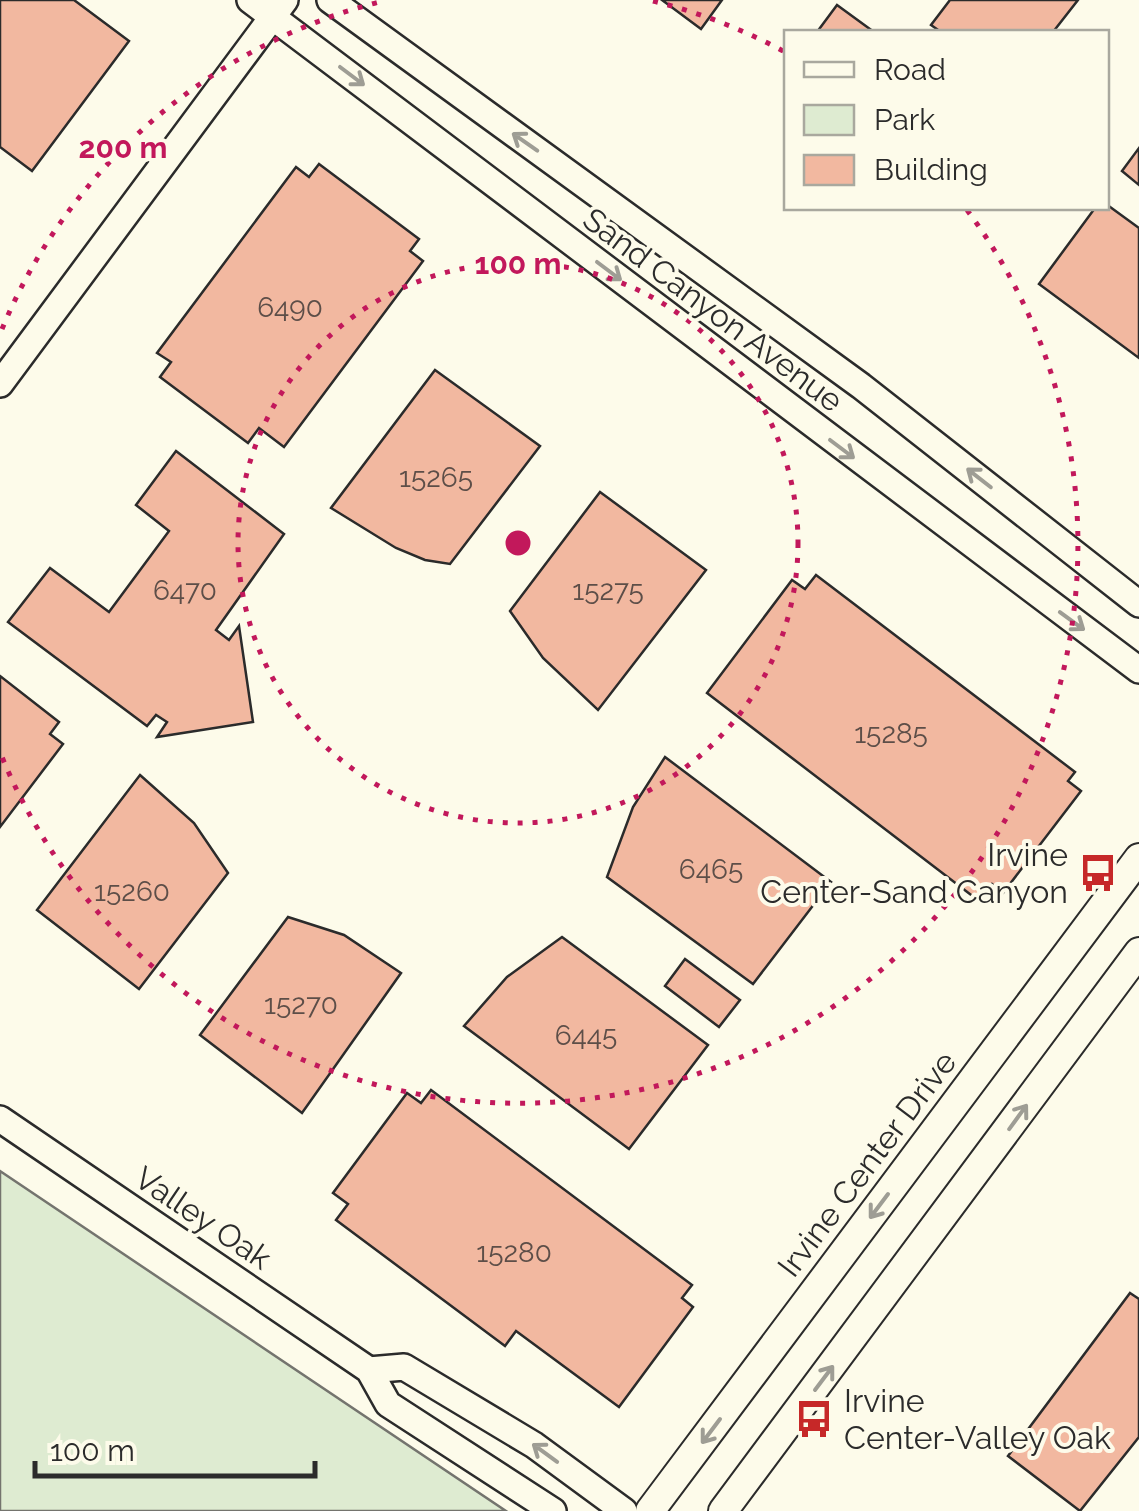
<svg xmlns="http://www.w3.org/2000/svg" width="1139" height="1511" font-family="Raleway,sans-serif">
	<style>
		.green { fill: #deebd1; stroke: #74746e; stroke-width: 2.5 }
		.building { fill: #f2b8a0; stroke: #2b2b2b; stroke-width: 2.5 }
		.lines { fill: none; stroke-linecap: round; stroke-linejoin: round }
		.secondary-casing { stroke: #2b2b2b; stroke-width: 30 }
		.primary-casing { stroke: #2b2b2b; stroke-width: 32 }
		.secondary { stroke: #fdfbea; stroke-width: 25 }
		.primary { stroke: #fdfbea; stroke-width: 28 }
		.oneway { stroke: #9e9d94 }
		.ring { fill: none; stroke: #c2185b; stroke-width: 5; stroke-dasharray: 5 10 }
		.labels { text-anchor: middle; stroke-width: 8; stroke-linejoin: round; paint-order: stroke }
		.number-label { font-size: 28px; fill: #5d4e48 }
		.street-label { font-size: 32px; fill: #2b2b2b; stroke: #fdfbea }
		.poi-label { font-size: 32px; fill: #2b2b2b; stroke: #fdfbea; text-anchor: end }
		.centre { fill: #c2185b; stroke: #fdfbea; stroke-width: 5 }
		.ring-label { font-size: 30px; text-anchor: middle; font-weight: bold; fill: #c2185b; stroke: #fdfbea; stroke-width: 8; stroke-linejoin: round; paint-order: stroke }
	</style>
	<rect width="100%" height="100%" fill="#fdfbea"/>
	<polygon class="green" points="0,1171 506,1511 0,1511"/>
	<g class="building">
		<polygon points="0,0 74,0 129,41 32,171 0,147"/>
		<polygon points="662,0 722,0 701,29"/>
		<polygon points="950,0 1078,0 1053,32 941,32 931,25"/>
		<polygon points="837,5 874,32 817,32"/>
		<polygon points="1139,148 1139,185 1122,171"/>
		<polygon points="319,164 419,239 410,251 423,261 284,447 259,428 248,443 160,377 171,362 157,353 296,167 309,177"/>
		<polygon points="1106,204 1139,228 1139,358 1039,284 1095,208"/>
		<polygon points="435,370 540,446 450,564 425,560 396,548 331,508"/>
		<polygon points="176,451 284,534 216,630 229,640 239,626 253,722 157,737 167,722 156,715 147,726 8,622 50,568 109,612 169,531 136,505"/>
		<polygon points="600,492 706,570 598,710 543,658 510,611"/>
		<polygon points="816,575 1075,772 1068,781 1081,791 1003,893 992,884 979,901 707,693 792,580 805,589"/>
		<polygon points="0,676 59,722 50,734 63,744 0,827"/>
		<polygon points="665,757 831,882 753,984 607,877 633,807"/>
		<polygon points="140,775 194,823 228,873 139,989 37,910"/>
		<polygon points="288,917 344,935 401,973 302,1113 200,1035"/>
		<polygon points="562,937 708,1045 629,1149 464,1026 507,977"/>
		<polygon points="685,959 740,1000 719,1027 665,986"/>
		<polygon points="431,1090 692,1285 682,1298 693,1307 619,1407 516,1331 505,1346 336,1220 348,1204 333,1193 407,1093 421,1103"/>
		<polygon points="1130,1293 1139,1299 1139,1437 1080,1511 1008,1456"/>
	</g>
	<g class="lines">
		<g class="secondary-casing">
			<g id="secondary">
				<polyline points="250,0 1139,670"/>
				<polyline points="330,0 861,386 1139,604"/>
				<polyline points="0,384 285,0"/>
				<polyline points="0,1119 369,1370 388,1404 553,1511"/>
				<polyline points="369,1370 404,1367 534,1445 624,1511"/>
			</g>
		</g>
		<g class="primary-casing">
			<g id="primary">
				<polyline points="650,1511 1139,858"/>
				<polyline points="723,1511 1139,952"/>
			</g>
		</g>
		<use href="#secondary" class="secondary"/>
		<use href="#primary" class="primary"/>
	</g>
	<defs><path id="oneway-shaft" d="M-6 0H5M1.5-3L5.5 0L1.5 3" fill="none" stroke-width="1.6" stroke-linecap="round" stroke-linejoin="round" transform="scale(2.5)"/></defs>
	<g class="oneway">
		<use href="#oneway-shaft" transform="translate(352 76) rotate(37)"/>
		<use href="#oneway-shaft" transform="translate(525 142) rotate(-145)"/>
		<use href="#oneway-shaft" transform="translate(609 271) rotate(37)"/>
		<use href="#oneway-shaft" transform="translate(842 449) rotate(37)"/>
		<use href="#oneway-shaft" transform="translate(979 478) rotate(-142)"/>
		<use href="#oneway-shaft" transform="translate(1072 621) rotate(36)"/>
		<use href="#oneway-shaft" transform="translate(1018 1117) rotate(-54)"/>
		<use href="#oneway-shaft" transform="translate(879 1206) rotate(127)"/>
		<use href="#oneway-shaft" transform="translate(824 1378) rotate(-53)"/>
		<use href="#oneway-shaft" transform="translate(711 1431) rotate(127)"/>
		<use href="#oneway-shaft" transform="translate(545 1453) rotate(-144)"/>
	</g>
	<g class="ring">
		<circle cx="518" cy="543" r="280"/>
		<path d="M2 329A559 559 0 0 1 383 1M653 1A559 559 0 0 1 785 52M967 210A559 559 0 1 1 2 757"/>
	</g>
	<defs>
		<g id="bus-bare" transform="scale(3)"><path d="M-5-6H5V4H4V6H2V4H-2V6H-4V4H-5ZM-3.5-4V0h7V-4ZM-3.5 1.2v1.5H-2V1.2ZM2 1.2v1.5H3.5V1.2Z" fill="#c62828" stroke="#fdfbea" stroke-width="2.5" paint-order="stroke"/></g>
	</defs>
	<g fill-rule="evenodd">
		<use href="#bus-bare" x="1098" y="873"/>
		<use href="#bus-bare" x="814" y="1419"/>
	</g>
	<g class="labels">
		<g class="number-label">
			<text x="290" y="317">6490</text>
			<text x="436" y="487">15265</text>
			<text x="185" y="600">6470</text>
			<text x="608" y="600">15275</text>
			<text x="891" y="743">15285</text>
			<text x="711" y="879">6465</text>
			<text x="132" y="901">15260</text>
			<text x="301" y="1014">15270</text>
			<text x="586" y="1045">6445</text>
			<text x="514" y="1262">15280</text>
		</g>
		<g class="street-label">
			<text transform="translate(713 310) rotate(37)" y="11">Sand Canyon Avenue</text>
			<text transform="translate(867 1164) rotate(-53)" y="11">Irvine Center Drive</text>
			<text transform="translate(203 1218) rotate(34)" y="11">Valley Oak</text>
		</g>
		<g class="poi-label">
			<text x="1068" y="866">Irvine<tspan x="1068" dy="37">Center-Sand Canyon</tspan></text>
			<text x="844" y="1412" text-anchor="start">Irvine<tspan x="844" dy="37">Center-Valley Oak</tspan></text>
		</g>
	</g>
	<circle cx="518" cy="543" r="15" class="centre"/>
	<g class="ring-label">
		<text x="123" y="158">200 m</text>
		<text x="518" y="274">100 m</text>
	</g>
	<rect x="784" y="30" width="325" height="180" fill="#fdfbea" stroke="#a9a89e" stroke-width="2.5"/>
	<rect x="804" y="62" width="50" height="15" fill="#fdfbea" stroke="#a9a89e" stroke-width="2.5"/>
	<text x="874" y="80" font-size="30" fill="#2b2b2b">Road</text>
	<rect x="804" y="105" width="50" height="30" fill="#deebd1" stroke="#a9a89e" stroke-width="2.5"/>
	<text x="874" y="130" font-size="30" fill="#2b2b2b">Park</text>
	<rect x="804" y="155" width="50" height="30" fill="#f2b8a0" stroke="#a9a89e" stroke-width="2.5"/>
	<text x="874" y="180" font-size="30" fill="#2b2b2b">Building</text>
	<path d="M35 1461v15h280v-15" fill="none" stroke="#2b2b2b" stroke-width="5"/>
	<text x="50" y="1461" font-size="30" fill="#2b2b2b" stroke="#fdfbea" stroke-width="8" paint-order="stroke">100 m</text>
</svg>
